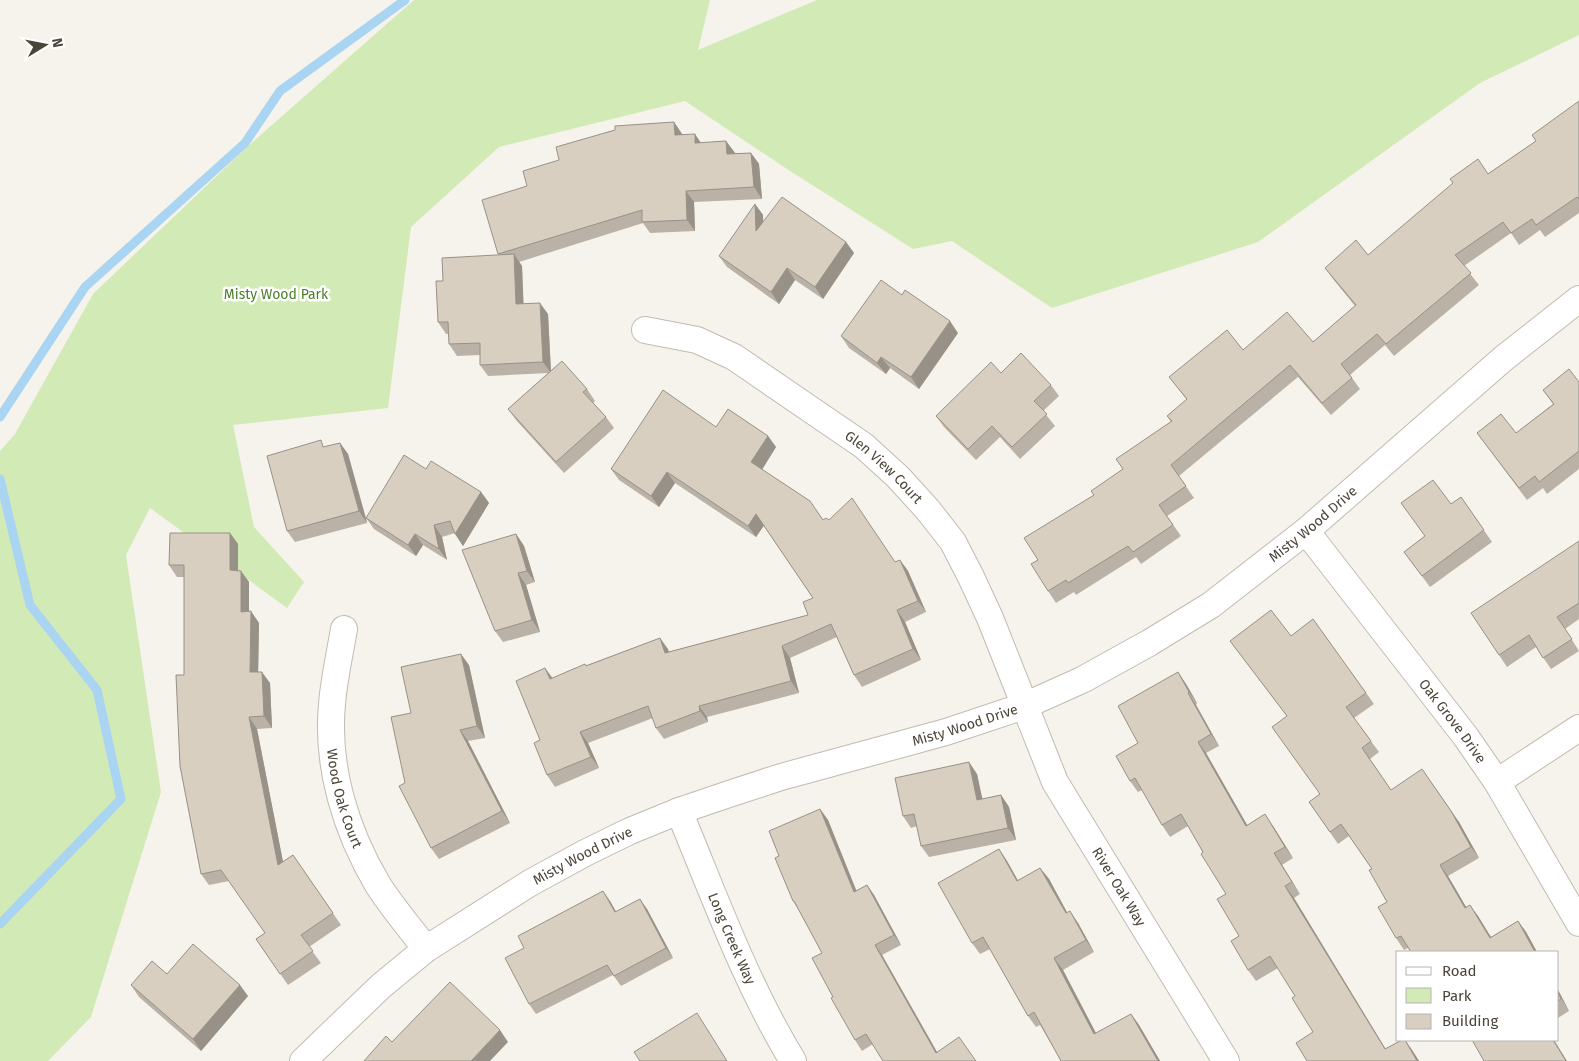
<svg xmlns="http://www.w3.org/2000/svg" width="1579" height="1061" font-family="'Fira Sans',sans-serif">
	<style>
		.green { fill: #d2eab5 }
		.lines { fill: none; stroke-linecap: round; stroke-linejoin: round }
		.stream { stroke: #a9d4f2; stroke-width: 9 }
		.street-casing { stroke: #c2bbae; stroke-width: 28 }
		.street { stroke: #fff; stroke-width: 26 }
		.wall { fill: #bab2a6 }
		.shaded-wall { fill: #979187 }
		.building { fill: #d8cfc1; stroke: #979187 }
		.labels { text-anchor: middle; stroke-width: 5; stroke-linejoin: round; paint-order: stroke }
		.park-label { font-size: 14px; fill: #4a7f2a; stroke: #fff }
		.street-label { font-size: 14px; fill: #4b4439; stroke: #fff }
	</style>
	<rect width="100%" height="100%" fill="#f6f3ec"/>
	<polygon class="green" points="414,0 710,0 698,50 817,0 1579,0 1579,35 1480,83 1258,242 1052,308 952,241 913,249 787,169 685,101 499,147 411,227 388,408 233,425 254,527 304,582 287,608 150,508 126,555 161,792 91,1017 48,1061 0,1061 0,451 15,434 93,294 247,147"/>
	<g class="lines">
		<g class="stream">
			<polyline points="0,417 85,287 245,143 280,91 405,0"/>
			<polyline points="0,479 30,605 97,690 121,799 0,924"/>
		</g>
		<g class="street-casing">
			<g id="street">
				<path id="s1" d="M645,330L697,340L734,357L864,446L898,477L928,510L953,542L971,577L990,618L1055,782L1226,1061"/>
				<path id="s2" d="M1306,531L1466,737L1497,782L1579,923"/>
				<path id="s3" d="M344,629C340,653 334,679 332,704C326,767 346,831 378,885C392,907 410,928 426,949"/>
				<polyline points="1497,782 1579,728"/>
				<path id="s4" d="M679,811C714,895 745,982 793,1061"/>
				<path id="s5" d="M303,1061L381,986L426,949L530,883L585,853L630,831L679,811L732,793L781,777L946,732L1024,706L1082,680L1149,643L1211,605L1306,531L1504,358L1579,299"/>
			</g>
		</g>
		<use href="#street" class="street"/>
	</g>
	<g class="wall">
		<polygon points="1579,101 1579,213 1545,237 1540,230 1519,245 1511,233 1464,266 1479,285 1394,356 1385,345 1350,375 1360,389 1331,415 1298,377 1179,476 1194,498 1167,516 1181,536 1141,564 1136,557 1076,595 1074,592 1056,603 1048,591 1038,560 1094,495 1123,469 1171,422 1167,416 1187,400 1169,377 1243,350 1313,342 1355,306 1333,279 1325,268 1368,255 1536,141"/>
		<polygon points="674,122 682,134 701,143 726,141 735,153 751,153 759,164 762,199 694,202 695,231 650,233 643,223 519,262 522,266 523,303 548,314 551,371 587,389 595,401 593,403 606,417 614,428 564,473 516,420 508,409 548,373 488,376 480,365 480,355 457,356 449,344 448,334 446,334 438,322 443,281 499,255 498,254 527,186 559,160"/>
		<polygon points="755,204 763,215 763,222 846,242 854,253 823,299 795,280 779,304 727,267 719,256"/>
		<polygon points="958,333 919,389 890,368 886,374 849,348 841,336"/>
		<polygon points="1001,373 1051,385 1059,396 1043,411 1055,426 1020,459 1000,437 976,460 944,427 936,416"/>
		<polygon points="1579,382 1579,469 1547,494 1543,488 1527,500 1477,433 1516,433 1553,404 1543,390"/>
		<polygon points="716,427 768,436 776,447 762,469 823,520 829,520 895,562 900,560 908,571 926,612 905,622 921,660 862,687 854,675 837,637 790,658 799,693 707,717 708,722 664,739 656,728 653,718 588,743 599,768 555,787 547,775 552,678 660,638 668,652 808,615 813,598 764,526 756,537 675,483 659,507 619,480 611,469"/>
		<polygon points="340,443 348,454 366,518 426,469 481,492 489,503 463,546 455,533 442,537 447,560 423,545 416,556 374,529 366,518 367,523 295,542 287,531 325,447"/>
		<polygon points="1461,497 1492,542 1430,587 1404,552 1425,536 1451,504"/>
		<polygon points="230,533 238,544 238,570 241,571 249,582 249,611 259,623 258,672 270,683 272,728 257,729 283,862 293,855 341,925 309,947 321,963 288,985 256,939 265,933 229,881 209,885 201,874 184,675 184,577 177,577 169,565"/>
		<polygon points="516,534 524,546 535,582 526,585 540,632 503,642 495,631"/>
		<polygon points="1579,541 1579,619 1565,629 1579,651 1551,669 1536,647 1507,667 1499,655"/>
		<polygon points="1313,619 1374,704 1354,718 1379,752 1370,759 1391,790 1459,822 1479,858 1448,876 1466,907 1478,916 1491,937 1518,921 1526,932 1537,952 1411,952 1408,948 1404,950 1396,938 1387,902 1372,869 1349,836 1338,844 1309,802 1320,794 1287,716 1230,641 1291,636"/>
		<polygon points="469,665 485,738 468,741 510,823 439,859 431,848 411,713"/>
		<polygon points="1178,672 1186,684 1197,703 1196,705 1219,746 1206,753 1247,825 1273,826 1293,858 1282,865 1300,894 1294,898 1385,1049 1405,1040 1412,1050 1419,1061 1307,1061 1313,1032 1295,996 1278,968 1256,981 1248,970 1239,936 1226,894 1188,826 1170,837 1162,825 1142,790 1138,792 1130,781 1138,743"/>
		<polygon points="977,774 982,799 1001,795 1009,807 1016,840 929,857 921,846 917,826 911,828 903,816"/>
		<polygon points="820,809 828,820 856,891 867,885 874,895 901,945 882,955 937,1052 976,1061 873,1044 862,1051 855,1040 833,997 822,953 799,911 793,901 779,856"/>
		<polygon points="999,849 1007,861 1018,881 1040,868 1049,879 1067,913 1078,923 1094,952 1063,970 1096,1033 1131,1014 1139,1025 1160,1061 1061,1061 1040,1025 1036,1027 1028,1016 990,949 980,954 972,943"/>
		<polygon points="610,901 616,912 647,909 673,958 621,986 613,975 536,1014 529,1004 524,948"/>
		<polygon points="167,974 248,996 201,1051 139,997 131,985"/>
		<polygon points="1558,990 1569,1011 1558,1018"/>
	</g>
	<g class="shaded-wall">
		<polygon points="674,122 682,134 683,146 675,135"/>
		<polygon points="695,134 703,146 695,143"/>
		<polygon points="726,141 735,153 735,165 727,154"/>
		<polygon points="751,153 759,164 762,199 754,187"/>
		<polygon points="686,191 694,202 695,231 687,220"/>
		<polygon points="755,204 763,215 764,242 756,231"/>
		<polygon points="846,242 854,253 823,299 815,287"/>
		<polygon points="514,254 522,266 524,315 516,304"/>
		<polygon points="787,268 795,280 779,304 771,292"/>
		<polygon points="540,303 548,314 551,373 543,362"/>
		<polygon points="950,321 958,333 919,389 911,377"/>
		<polygon points="881,357 890,368 886,374 877,363"/>
		<polygon points="768,436 776,447 760,473 751,462"/>
		<polygon points="340,443 348,454 367,523 359,511"/>
		<polygon points="667,472 675,483 659,507 651,496"/>
		<polygon points="481,492 489,503 463,546 455,534"/>
		<polygon points="756,514 764,525 756,537 748,526"/>
		<polygon points="434,525 442,537 447,560 439,549"/>
		<polygon points="230,533 238,544 238,582 230,570"/>
		<polygon points="415,534 423,545 416,556 408,545"/>
		<polygon points="516,534 524,546 535,582 527,571"/>
		<polygon points="900,560 908,571 926,612 918,601"/>
		<polygon points="241,571 249,582 249,623 241,612"/>
		<polygon points="518,573 526,585 540,632 532,620"/>
		<polygon points="897,610 905,622 921,660 913,649"/>
		<polygon points="251,611 259,623 258,684 250,672"/>
		<polygon points="660,638 668,649 673,664 665,653"/>
		<polygon points="782,646 790,658 799,693 791,681"/>
		<polygon points="461,654 469,665 485,738 477,726"/>
		<polygon points="545,668 554,680 550,679"/>
		<polygon points="262,672 270,683 272,728 264,716"/>
		<polygon points="1178,672 1186,684 1197,703 1189,692"/>
		<polygon points="1188,693 1196,705 1219,746 1211,734"/>
		<polygon points="699,706 707,717 708,722 700,711"/>
		<polygon points="249,717 257,729 286,877 278,865"/>
		<polygon points="460,730 468,741 510,823 502,811"/>
		<polygon points="580,732 588,743 599,768 591,757"/>
		<polygon points="1198,742 1206,753 1254,837 1246,826"/>
		<polygon points="969,762 977,774 985,811 977,800"/>
		<polygon points="1422,769 1459,822 1479,858 1471,847"/>
		<polygon points="1001,795 1009,807 1016,840 1008,828"/>
		<polygon points="820,809 828,820 861,902 854,892"/>
		<polygon points="1265,814 1273,826 1293,858 1285,847"/>
		<polygon points="999,849 1007,861 1025,893 1017,881"/>
		<polygon points="1274,853 1282,865 1300,894 1292,882"/>
		<polygon points="1440,865 1448,876 1473,919 1465,908"/>
		<polygon points="1040,868 1049,879 1074,925 1066,913"/>
		<polygon points="867,885 874,895 901,945 894,935"/>
		<polygon points="1285,886 1294,898 1393,1061 1385,1049"/>
		<polygon points="603,891 610,901 622,922 615,912"/>
		<polygon points="640,899 647,909 673,958 666,948"/>
		<polygon points="1470,905 1478,916 1498,949 1490,938"/>
		<polygon points="1070,911 1078,923 1094,952 1086,940"/>
		<polygon points="1518,921 1526,932 1537,952 1535,952"/>
		<polygon points="875,945 882,955 942,1061 936,1053"/>
		<polygon points="1054,958 1063,970 1102,1045 1094,1034"/>
		<polygon points="240,985 248,996 201,1051 193,1039"/>
		<polygon points="1558,990 1569,1011 1558,993"/>
		<polygon points="1131,1014 1139,1025 1160,1061 1158,1061"/>
		<polygon points="500,1030 508,1042 490,1061 471,1061"/>
		<polygon points="1405,1040 1412,1050 1419,1061 1417,1061"/>
		<polygon points="1553,1040 1554,1040 1567,1061 1566,1061"/>
	</g>
	<g class="building">
		<polygon points="1579,101 1579,199 1577,197 1536,225 1532,219 1511,233 1503,222 1455,255 1471,273 1386,344 1377,334 1341,364 1352,378 1322,403 1290,365 1171,465 1186,486 1159,505 1173,525 1133,552 1128,546 1068,583 1066,580 1048,591 1031,564 1038,560 1024,538 1094,495 1091,491 1123,469 1116,459 1172,421 1167,416 1187,399 1169,377 1227,330 1243,350 1287,312 1313,342 1356,305 1325,268 1356,240 1368,255 1453,183 1450,179 1478,159 1488,174 1536,141 1532,135"/>
		<polygon points="674,122 675,135 695,134 695,143 726,141 727,154 751,153 754,187 686,191 687,220 642,222 642,210 498,254 482,200 527,186 523,171 559,160 556,147 615,130 615,126"/>
		<polygon points="782,197 846,242 815,287 787,268 771,292 719,256 755,204 756,231"/>
		<polygon points="514,254 516,304 540,303 543,362 480,365 480,343 449,344 448,322 438,322 436,281 443,281 442,258"/>
		<polygon points="881,280 902,295 905,290 950,321 911,377 881,357 877,363 841,336"/>
		<polygon points="1021,353 1051,385 1034,401 1047,414 1012,447 992,426 968,449 936,416 991,362 1001,373"/>
		<polygon points="562,361 587,389 583,392 606,417 556,462 508,409"/>
		<polygon points="1569,369 1579,382 1579,451 1539,482 1535,476 1519,488 1477,433 1501,414 1516,433 1554,404 1543,390"/>
		<polygon points="663,390 716,427 728,409 768,436 751,462 810,501 823,520 826,518 829,520 852,498 895,562 900,560 918,601 897,610 913,649 854,675 831,624 782,646 791,681 699,706 700,711 656,728 648,706 580,732 591,757 547,775 534,743 540,740 516,681 545,668 550,679 585,664 586,666 660,638 665,653 808,615 803,602 813,598 756,514 748,526 667,472 651,496 611,469"/>
		<polygon points="321,440 323,447 340,443 359,511 287,531 267,456"/>
		<polygon points="404,455 426,469 431,461 481,492 455,534 450,521 434,525 439,549 415,534 408,545 366,518"/>
		<polygon points="1433,480 1451,504 1461,497 1484,530 1422,576 1404,552 1425,536 1401,503"/>
		<polygon points="170,533 230,533 230,570 241,571 241,612 251,611 250,672 262,672 264,716 249,717 278,865 293,855 333,913 301,935 313,951 280,974 256,939 265,933 221,870 201,874 180,766 176,675 184,675 184,565 169,565"/>
		<polygon points="516,534 527,571 518,573 532,620 495,631 462,550"/>
		<polygon points="1579,541 1579,603 1557,617 1572,639 1543,658 1529,635 1499,655 1471,613"/>
		<polygon points="1271,610 1291,636 1313,619 1366,693 1346,707 1371,741 1362,748 1391,790 1422,769 1451,811 1471,847 1440,865 1465,908 1470,905 1490,938 1518,921 1535,952 1411,952 1401,936 1396,938 1378,907 1387,902 1369,870 1372,869 1341,824 1330,832 1309,802 1320,794 1272,727 1287,716 1230,641"/>
		<polygon points="461,654 477,726 460,730 502,811 431,848 399,786 405,783 391,717 411,713 401,667"/>
		<polygon points="1178,672 1189,692 1188,693 1211,734 1198,742 1246,826 1265,814 1285,847 1274,853 1292,882 1285,886 1385,1049 1402,1040 1405,1040 1417,1061 1307,1061 1296,1043 1313,1032 1292,998 1295,996 1270,956 1248,970 1231,941 1239,936 1217,899 1226,894 1201,854 1203,852 1181,814 1162,825 1135,778 1130,781 1116,756 1138,743 1118,706"/>
		<polygon points="969,762 977,800 1001,795 1008,828 921,846 914,814 903,816 895,778"/>
		<polygon points="820,809 854,892 867,885 894,935 875,945 936,1053 959,1037 976,1061 883,1061 866,1034 855,1040 831,998 833,997 812,958 822,953 794,901 793,901 775,858 779,856 769,831"/>
		<polygon points="999,849 1017,881 1040,868 1066,913 1070,911 1086,940 1054,958 1094,1034 1131,1014 1158,1061 1061,1061 1034,1012 1028,1016 983,937 972,943 938,883"/>
		<polygon points="603,891 615,912 640,899 666,948 614,976 607,965 529,1004 505,958 524,948 518,936"/>
		<polygon points="193,944 240,985 193,1039 131,985 152,961 167,974"/>
		<polygon points="450,982 500,1030 471,1061 364,1061 386,1036 392,1042"/>
		<polygon points="1558,993 1561,999 1558,1001"/>
		<polygon points="697,1013 727,1061 640,1061 634,1052"/>
		<polygon points="1472,1040 1553,1040 1566,1061 1484,1061"/>
	</g>
	<g class="labels">
		<g class="park-label">
			<text x="276" y="299">Misty Wood Park</text>
		</g>
		<g class="street-label">
			<text dy="5" stroke="none"><textPath href="#s1" startOffset="280">Glen View Court</textPath></text>
			<text dy="5" stroke="none"><textPath href="#s5" startOffset="1159">Misty Wood Drive</textPath></text>
			<text dy="5" stroke="none"><textPath href="#s2" startOffset="240">Oak Grove Drive</textPath></text>
			<text dy="5" stroke="none"><textPath href="#s5" startOffset="754">Misty Wood Drive</textPath></text>
			<text dy="5" stroke="none"><textPath href="#s3" startOffset="172">Wood Oak Court</textPath></text>
			<text dy="5" stroke="none"><textPath href="#s5" startOffset="349">Misty Wood Drive</textPath></text>
			<text dy="5" stroke="none"><textPath href="#s1" startOffset="766">River Oak Way</textPath></text>
			<text dy="5" stroke="none"><textPath href="#s4" startOffset="138">Long Creek Way</textPath></text>
		</g>
	</g>
	<rect x="1396" y="951" width="162" height="90" fill="#ffffff" stroke="#b7b4b0"/>
	<rect x="1406" y="967" width="25" height="8" fill="#ffffff" stroke="#b7b4b0"/>
	<text x="1442" y="976" font-size="15" fill="#4b4439">Road</text>
	<rect x="1406" y="988" width="25" height="15" fill="#d2eab5" stroke="#b7b4b0"/>
	<text x="1442" y="1001" font-size="15" fill="#4b4439">Park</text>
	<rect x="1406" y="1014" width="25" height="15" fill="#d8cfc1" stroke="#b7b4b0"/>
	<text x="1442" y="1026" font-size="15" fill="#4b4439">Building</text>
	<g transform="translate(45 45) rotate(80)" stroke="#ffffff" stroke-width="4" paint-order="stroke">
	<path d="M0-4L9 19L0 12L-9 19Z" fill="#4b4439"/>
	<text y="-8" font-size="14" font-weight="bold" text-anchor="middle" fill="#4b4439">N</text>
	</g>
</svg>
